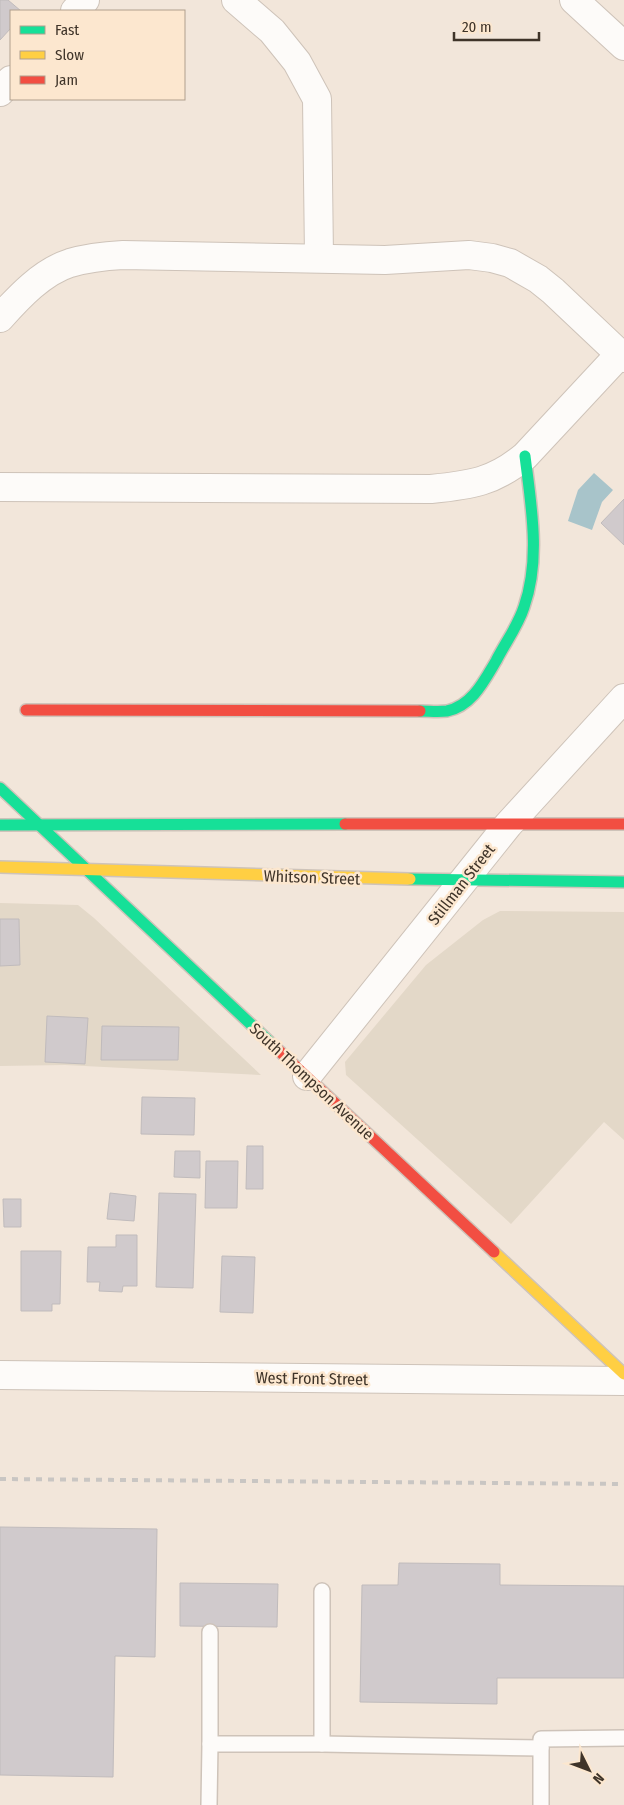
<svg xmlns="http://www.w3.org/2000/svg" width="624" height="1805" font-family="'Fira Sans Condensed',sans-serif">
	<style>
		.commercial { fill: #e3d8c8 }
		.water { fill: #a8c4ca }
		.building { fill: #d0cacc; stroke: #c0bbbc }
		.lines { fill: none; stroke-linecap: round; stroke-linejoin: round }
		.lane-casing { stroke: #cec3b9; stroke-width: 18 }
		.street-casing { stroke: #cec3b9; stroke-width: 30 }
		.fast-casing { stroke: #cec3b9; stroke-width: 14 }
		.slow-casing { stroke: #cec3b9; stroke-width: 14 }
		.jam-casing { stroke: #cec3b9; stroke-width: 14 }
		.lane { stroke: #fdfbf9; stroke-width: 15 }
		.street { stroke: #fdfbf9; stroke-width: 28 }
		.fast { stroke: #16e098; stroke-width: 11 }
		.slow { stroke: #ffcf43; stroke-width: 11 }
		.jam { stroke: #f24e42; stroke-width: 11 }
		.rail { stroke: #c9c6c3; stroke-width: 4; stroke-dasharray: 6 6; stroke-linecap: butt }
		.labels { text-anchor: middle; stroke-width: 5; stroke-linejoin: round; paint-order: stroke }
		.street-label { font-size: 16px; fill: #3f3429; stroke: #fce7cf }
	</style>
	<rect width="100%" height="100%" fill="#f2e6da"/>
	<g class="commercial">
		<polygon points="0,903 78,905 94,918 261,1075 65,1065 0,1066"/>
		<polygon points="500,911 624,912 624,1140 604,1122 511,1224 346,1075 345,1062 426,965 483,920"/>
	</g>
	<polygon class="water" points="594,473 613,490 602,502 592,530 568,521 578,490"/>
	<g class="building">
		<polygon points="0,0 8,0 21,11 11,11 11,28 0,40"/>
		<polygon points="624,499 624,545 601,523"/>
		<polygon points="0,919 19,919 20,965 0,966"/>
		<polygon points="47,1016 88,1018 85,1064 45,1062"/>
		<polygon points="102,1026 179,1027 178,1060 101,1060"/>
		<polygon points="142,1097 195,1098 194,1135 141,1134"/>
		<polygon points="247,1146 263,1146 263,1189 246,1189"/>
		<polygon points="175,1151 200,1151 200,1178 174,1177"/>
		<polygon points="206,1161 238,1161 237,1208 205,1208"/>
		<polygon points="110,1193 136,1196 134,1221 107,1219"/>
		<polygon points="159,1193 196,1194 193,1288 156,1287"/>
		<polygon points="3,1199 21,1199 21,1227 4,1227"/>
		<polygon points="116,1235 137,1235 137,1286 123,1286 122,1292 99,1291 100,1282 87,1282 88,1247 116,1247"/>
		<polygon points="21,1251 61,1251 60,1304 52,1304 52,1311 21,1311"/>
		<polygon points="222,1256 255,1257 253,1313 220,1312"/>
		<polygon points="0,1527 157,1529 155,1657 115,1656 113,1777 0,1775"/>
		<polygon points="399,1563 500,1564 500,1585 624,1586 624,1678 497,1678 497,1704 360,1702 362,1585 398,1585"/>
		<polygon points="180,1583 278,1584 277,1627 180,1626"/>
	</g>
	<g class="lines">
		<g class="lane-casing">
			<g id="lane">
				<polyline points="210,1632 210,1744 322,1744 322,1591"/>
				<polyline points="322,1744 541,1748"/>
				<polyline points="209,1805 210,1744"/>
				<polyline points="541,1805 541,1739 624,1738"/>
			</g>
		</g>
		<g class="street-casing">
			<g id="street">
				<polyline points="236,0 272,31 297,62 317,99 319,257"/>
				<polyline points="574,0 624,46"/>
				<polyline points="75,11 85,0"/>
				<polyline points="0,92 11,80"/>
				<path d="M0,318C19,297 42,272 70,263C87,258 105,256 123,255L385,260L469,255L492,258L510,263L538,279L553,291L624,358"/>
				<path d="M0,487L431,489C471,485 494,482 525,456L620,354"/>
				<polyline points="307,1076 508,825 624,698"/>
				<polyline points="0,1375 624,1381"/>
			</g>
		</g>
		<g class="fast-casing">
			<g id="fast">
				<path d="M420,711C429,711 438,712 447,711C472,706 484,681 496,661C505,643 518,626 524,607C541,559 531,505 525,456"/>
				<polyline points="0,788 275,1047"/>
				<polyline points="0,825 345,824"/>
				<polyline points="410,879 624,882"/>
			</g>
		</g>
		<g class="slow-casing">
			<g id="slow">
				<polyline points="0,867 410,879"/>
				<polyline points="494,1252 624,1374"/>
			</g>
		</g>
		<g class="jam-casing">
			<g id="jam">
				<polyline points="26,710 420,711"/>
				<polyline points="345,824 624,824"/>
				<polyline points="275,1047 494,1252"/>
			</g>
		</g>
		<use href="#lane" class="lane"/>
		<use href="#street" class="street"/>
		<use href="#fast" class="fast"/>
		<use href="#slow" class="slow"/>
		<use href="#jam" class="jam"/>
		<polyline class="rail" points="0,1479 624,1484"/>
	</g>
	<g class="labels">
		<g class="street-label">
			<text transform="translate(312 877) rotate(2)" y="6">Whitson Street</text>
			<text transform="translate(461 884) rotate(-52)" y="6">Stillman Street</text>
			<text transform="translate(312 1081) rotate(43)" y="6">South Thompson Avenue</text>
			<text transform="translate(312 1378) rotate(1)" y="6">West Front Street</text>
		</g>
	</g>
	<rect x="10" y="10" width="175" height="90" fill="#fce7cf" stroke="#b09f8d"/>
	<rect x="20" y="26" width="25" height="8" fill="#16e098" stroke="#b09f8d"/>
	<text x="55" y="35" font-size="15" fill="#3f3429">Fast</text>
	<rect x="20" y="51" width="25" height="8" fill="#ffcf43" stroke="#b09f8d"/>
	<text x="55" y="60" font-size="15" fill="#3f3429">Slow</text>
	<rect x="20" y="76" width="25" height="8" fill="#f24e42" stroke="#b09f8d"/>
	<text x="55" y="85" font-size="15" fill="#3f3429">Jam</text>
	<g transform="translate(589 1770) rotate(132)" stroke="#fce7cf" stroke-width="4" paint-order="stroke">
	<path d="M0-4L9 19L0 12L-9 19Z" fill="#3f3429"/>
	<text y="-8" font-size="14" font-weight="bold" text-anchor="middle" fill="#3f3429">N</text>
	</g>
	<path d="M454 32v8h85v-8" fill="none" stroke="#3f3429" stroke-width="2.5"/>
	<text x="462" y="32" font-size="15" fill="#3f3429" stroke="#fce7cf" stroke-width="4" paint-order="stroke">20 m</text>
</svg>
